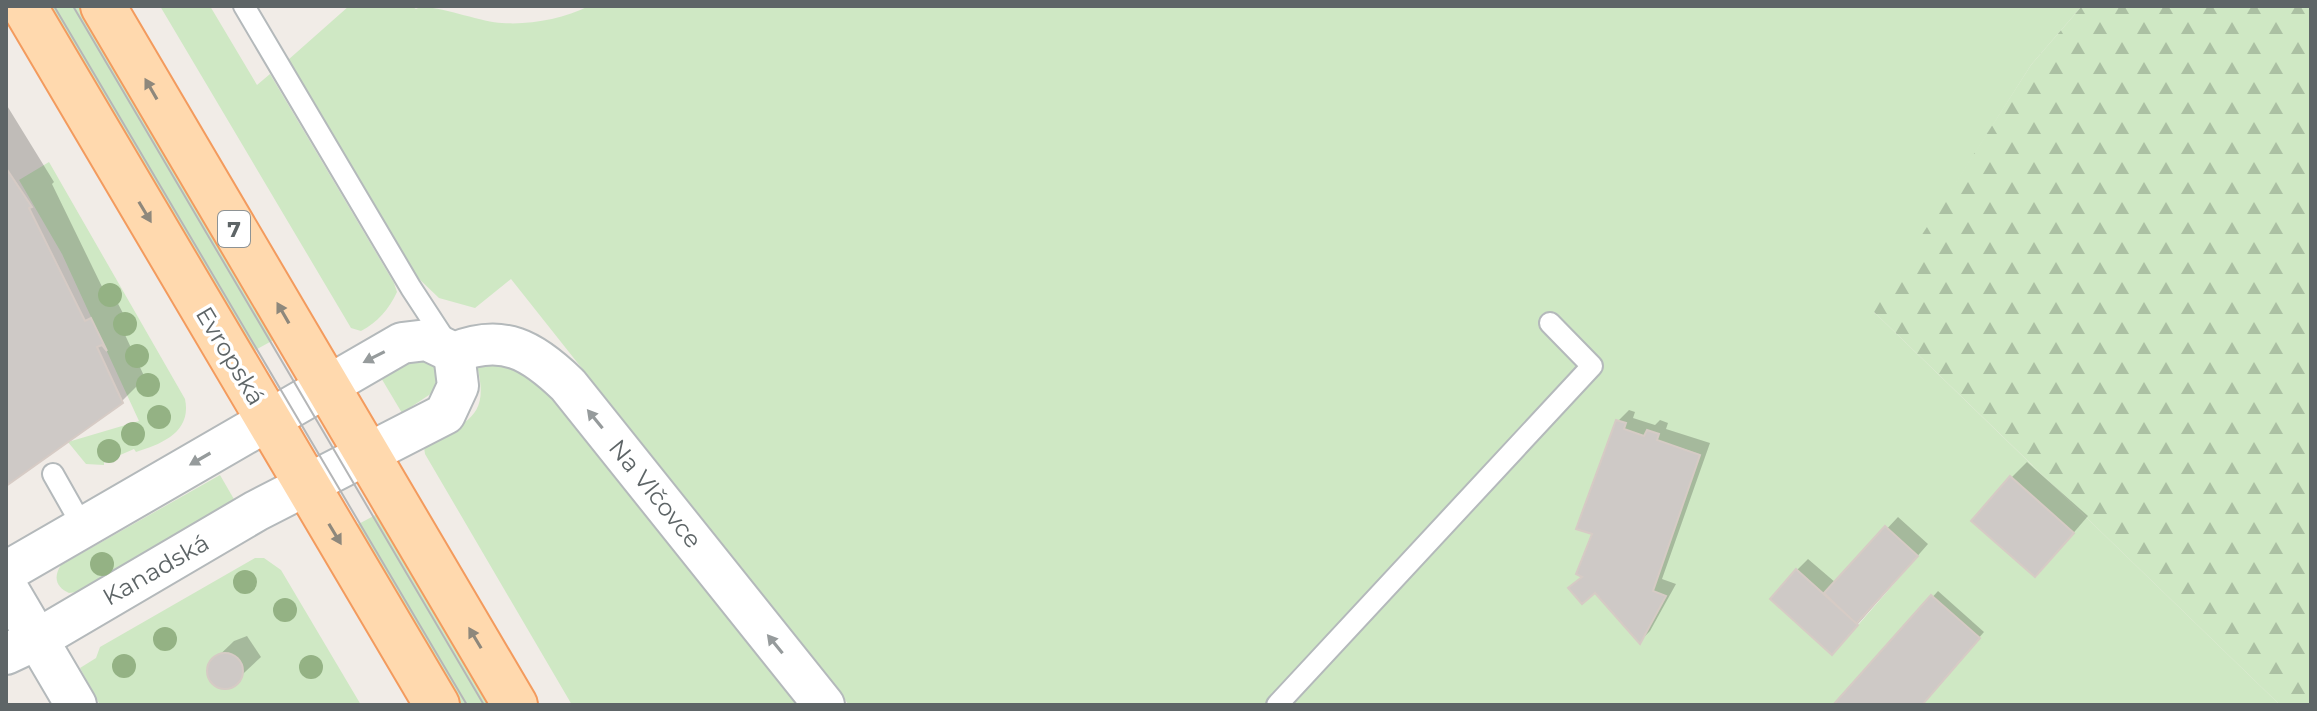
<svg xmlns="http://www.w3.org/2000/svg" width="2317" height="711" font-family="Montserrat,sans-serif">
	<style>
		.green { fill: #cfe8c4; fill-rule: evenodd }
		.forest { fill: url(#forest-firs) }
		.shadow { fill: #0003 }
		.building { fill: #cec9c6; stroke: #d6cbc5; stroke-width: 2 }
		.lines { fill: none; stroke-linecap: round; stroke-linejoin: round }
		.lane-casing { stroke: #b4b9bb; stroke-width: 24 }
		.street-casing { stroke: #b4b9bb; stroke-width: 44 }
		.primary-casing { stroke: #f39b5e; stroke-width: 48 }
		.lane { stroke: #fff; stroke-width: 20 }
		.street { stroke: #fff; stroke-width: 40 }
		.primary { stroke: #ffd9ae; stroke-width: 44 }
		.tram { stroke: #b5b6b7; stroke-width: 2 }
		.tree { fill: #94b284 }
		.oneway { fill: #8e887c }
		.oneway2 { fill: #969b9c }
		.labels { text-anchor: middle; stroke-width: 7; stroke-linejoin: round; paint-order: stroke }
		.shield { fill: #fff; stroke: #8e9395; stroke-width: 2 }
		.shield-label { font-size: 22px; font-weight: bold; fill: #5e6567 }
		.street-label { font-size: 24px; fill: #5e6567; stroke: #fff }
	</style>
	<defs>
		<pattern id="forest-firs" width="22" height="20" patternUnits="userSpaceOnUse" patternTransform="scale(2)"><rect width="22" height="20" fill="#cfe8c4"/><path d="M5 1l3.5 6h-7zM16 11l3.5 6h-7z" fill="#abc0a3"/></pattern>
	</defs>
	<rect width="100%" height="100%" fill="#f1ece7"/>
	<g class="green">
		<polygon points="43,6 83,6 279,337 250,353"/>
		<path d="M160,6H210L257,85L270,74L394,283L397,292C389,309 378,322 361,331L351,328Z"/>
		<path d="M349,6H411L416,9C429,1 481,23 502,23C530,25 563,19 589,6H2082L2031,65L1874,312L2280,705H1922L1980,638L1931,595L1833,705H849L511,279L475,308L439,298L416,276L288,60ZM1616,420L1625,423L1624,429L1644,436L1647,430L1657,440L1700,454L1653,591L1666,596L1640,644L1595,593L1569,588L1582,577L1577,574L1592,534L1577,528ZM2010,477L2074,533L2036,577L1971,521ZM1885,527L1918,556L1832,655L1770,599L1796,569L1824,593Z"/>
		<path d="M49,162L185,399C192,432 162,444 136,452L134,449L104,462V465L86,464L68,442L139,421L62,254L19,180Z"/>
		<polygon points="408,349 441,369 435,391 402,413 377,371"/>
		<path d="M489,353L546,383L800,705H572L425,454L424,447C464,421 491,420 477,366Z"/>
		<path d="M220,475L235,501L77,592L69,593C56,587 53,577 61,565Z"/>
		<polygon points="381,512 495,705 458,705 353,527"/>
		<polygon points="255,558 264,558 281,570 361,705 100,705 80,668 96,658 100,647"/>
	</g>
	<polygon class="forest" points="2082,6 2311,6 2311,705 2280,705 1873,311 2031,65"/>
	<g class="shadow">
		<polygon points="6,104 54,182 52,184 108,299 114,296 126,319 120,324 145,378 122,401 6,483"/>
		<polygon points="1629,410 1635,412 1633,418 1655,425 1660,420 1668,423 1666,429 1710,443 1662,579 1676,584 1650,631 1640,641 1584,576 1618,421"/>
		<polygon points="2027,462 2088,516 2051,559 2011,478"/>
		<polygon points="1898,517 1928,544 1843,641 1797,570 1808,559 1836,583"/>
		<polygon points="1938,591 1984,632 1920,705 1836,705"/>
		<polygon points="247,636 261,657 231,685 221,688 207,667 234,641"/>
	</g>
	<g class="building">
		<polygon points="6,168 32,207 29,208 85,321 91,318 107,351 102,345 97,347 123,403 6,486"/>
		<polygon points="1616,420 1626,423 1624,429 1644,436 1647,430 1659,434 1657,440 1700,455 1653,591 1666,596 1640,644 1595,593 1582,604 1568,588 1582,577 1576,574 1592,534 1576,529"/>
		<polygon points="2010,476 2074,533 2035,577 1971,521"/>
		<polygon points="1885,526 1918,556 1856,624 1824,593"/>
		<polygon points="1796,569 1858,625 1832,655 1770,599"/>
		<polygon points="1931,595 1980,638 1922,705 1833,705"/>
		<circle cx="225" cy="671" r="18"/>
	</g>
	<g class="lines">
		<g class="lane-casing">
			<g id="lane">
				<polyline points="244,6 411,288 447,343"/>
				<polyline points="53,474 83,527"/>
				<polyline points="1277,705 1592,366 1550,323"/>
			</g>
		</g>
		<g class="street-casing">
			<g id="street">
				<path d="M6,572L402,343L427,340L454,353C503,333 532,350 568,385L824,705"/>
				<polyline points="6,586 76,705"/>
				<polyline points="6,654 38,639 256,511 445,414 458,386 454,353"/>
			</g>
		</g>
		<g class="primary-casing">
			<g id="primary">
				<polyline points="24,6 437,705"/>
				<polyline points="103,6 515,705"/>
			</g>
		</g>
		<use href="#lane" class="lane"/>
		<use href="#street" class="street"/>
		<use href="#primary" class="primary"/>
		<g class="tram">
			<polyline points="54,6 467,705"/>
			<polyline points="73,6 484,705"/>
		</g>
	</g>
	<g class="tree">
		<circle cx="110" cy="295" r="12"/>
		<circle cx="125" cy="324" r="12"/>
		<circle cx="137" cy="356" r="12"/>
		<circle cx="148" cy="385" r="12"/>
		<circle cx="159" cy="417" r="12"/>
		<circle cx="133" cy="434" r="12"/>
		<circle cx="109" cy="451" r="12"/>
		<circle cx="102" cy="564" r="12"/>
		<circle cx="245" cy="582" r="12"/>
		<circle cx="285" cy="610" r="12"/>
		<circle cx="165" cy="639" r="12"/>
		<circle cx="124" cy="666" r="12"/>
		<circle cx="311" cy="667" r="12"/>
	</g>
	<defs><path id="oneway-solid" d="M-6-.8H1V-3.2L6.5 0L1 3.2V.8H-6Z" transform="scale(2)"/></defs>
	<g class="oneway">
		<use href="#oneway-solid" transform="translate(151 89) rotate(-120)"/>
		<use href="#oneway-solid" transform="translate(145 212) rotate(59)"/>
		<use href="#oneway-solid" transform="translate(283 313) rotate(-120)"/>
		<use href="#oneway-solid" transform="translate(335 534) rotate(59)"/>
		<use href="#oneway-solid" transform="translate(475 638) rotate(-121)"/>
	</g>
	<g class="oneway2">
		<use href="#oneway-solid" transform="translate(374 357) rotate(153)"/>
		<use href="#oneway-solid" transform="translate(595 419) rotate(-129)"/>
		<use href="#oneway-solid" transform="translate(200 459) rotate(150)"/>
		<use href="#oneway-solid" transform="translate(775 644) rotate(-129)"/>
	</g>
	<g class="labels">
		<rect class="shield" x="218" y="211" width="32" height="36" rx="6"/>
		<g class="shield-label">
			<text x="234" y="237">7</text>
		</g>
		<g class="street-label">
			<text transform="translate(230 356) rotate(59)" y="8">Evropská</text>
			<text transform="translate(655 494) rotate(51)" y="8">Na Vlčovce</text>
			<text transform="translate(156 570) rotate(-30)" y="8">Kanadská</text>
		</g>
	</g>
	<rect width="2317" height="711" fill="none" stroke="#5e6567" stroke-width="16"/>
</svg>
